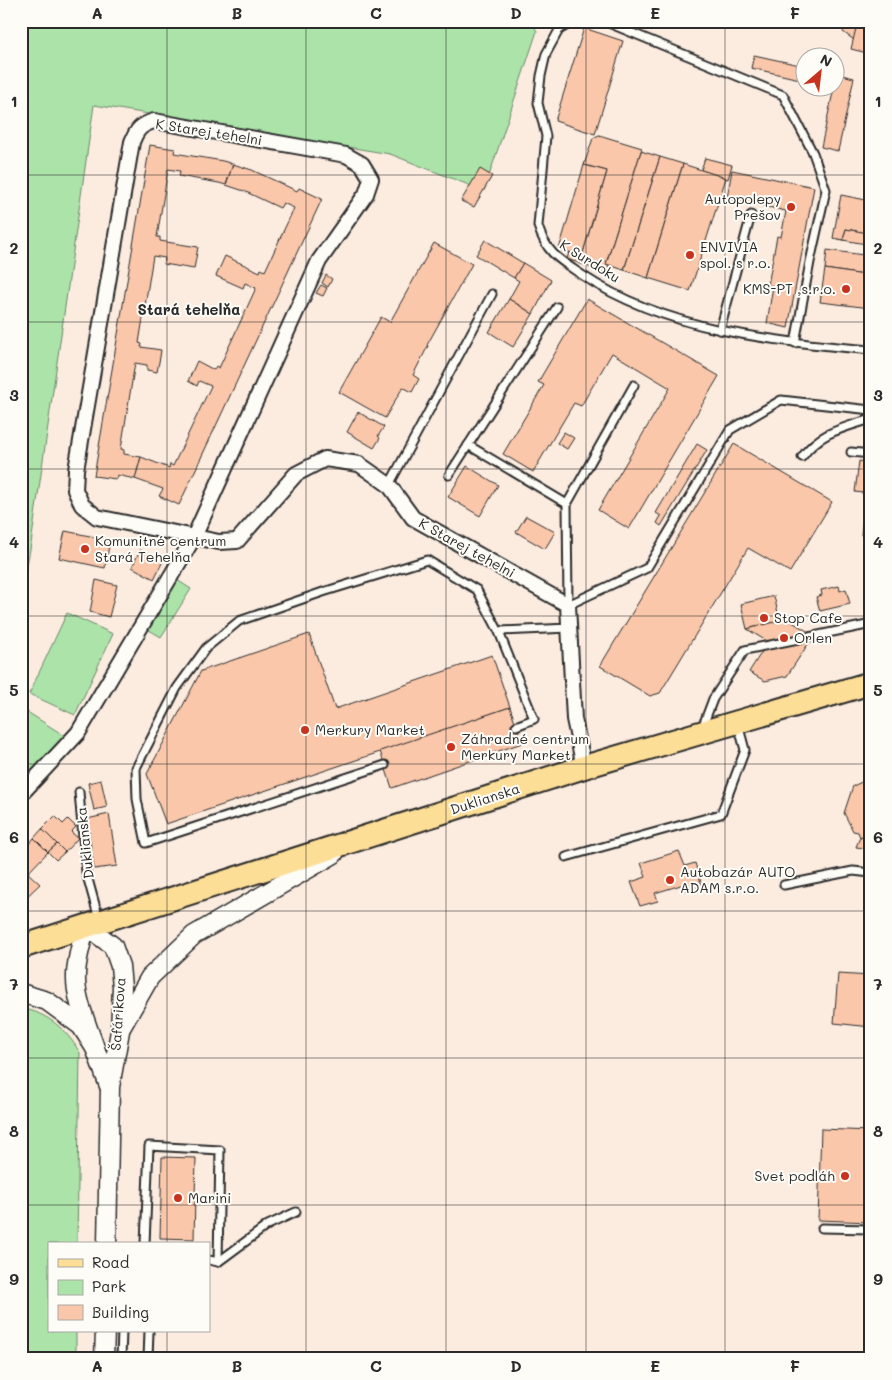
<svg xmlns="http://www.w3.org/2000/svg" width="892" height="1380" font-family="Mali,sans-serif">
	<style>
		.green { fill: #abe3a8; stroke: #6b876a }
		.building { fill: #fac7aa; stroke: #2b2b2b }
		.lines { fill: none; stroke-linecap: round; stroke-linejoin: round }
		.service-casing { stroke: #2b2b2b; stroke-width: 11 }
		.minor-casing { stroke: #2b2b2b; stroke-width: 18 }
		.tertiary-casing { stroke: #2b2b2b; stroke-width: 21 }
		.primary-casing { stroke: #2b2b2b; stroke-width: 26 }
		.service { stroke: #fdfcf7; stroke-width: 7 }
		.minor { stroke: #fdfcf7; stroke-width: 14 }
		.tertiary { stroke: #fdfcf7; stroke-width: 18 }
		.primary { stroke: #fdde96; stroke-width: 22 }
		.grid { fill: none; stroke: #2b2b2b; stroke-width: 1; stroke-opacity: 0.55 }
		.poi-dot { fill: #c8321e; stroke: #fdfcf7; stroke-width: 2 }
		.labels { text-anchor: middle; stroke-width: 4; stroke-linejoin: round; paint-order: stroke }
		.street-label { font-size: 14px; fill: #2b2b2b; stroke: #fdfcf7 }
		.poi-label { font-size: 14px; fill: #2b2b2b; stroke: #fdfcf7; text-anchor: start }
		.neighbourhood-label { font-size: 15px; font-weight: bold; fill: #2b2b2b; stroke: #fdfcf7 }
		.neatline { fill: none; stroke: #2b2b2b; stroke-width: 2 }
		.grid-label { font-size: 16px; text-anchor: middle; font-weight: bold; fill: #2b2b2b }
	</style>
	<rect width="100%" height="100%" fill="#fcece0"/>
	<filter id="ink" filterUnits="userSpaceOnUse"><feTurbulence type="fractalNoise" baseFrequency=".02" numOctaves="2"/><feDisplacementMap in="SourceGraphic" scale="10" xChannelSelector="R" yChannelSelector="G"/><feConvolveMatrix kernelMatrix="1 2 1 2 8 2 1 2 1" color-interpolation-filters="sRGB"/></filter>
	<g filter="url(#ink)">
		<g class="green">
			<polygon points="21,21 534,21 533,25 537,31 484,191 390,154 94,105 31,544 21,597"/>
			<polygon points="174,578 191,589 161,637 144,627"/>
			<polygon points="67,613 113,634 75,715 29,694"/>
			<polygon points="21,708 65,736 47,761 21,787"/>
			<path d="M21,1008C48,1013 67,1030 80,1053L77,1244H49V1331H76V1359H21Z"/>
		</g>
		<g class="building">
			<polygon points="848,21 857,24 854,40 843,32 844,28 818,22"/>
			<polygon points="857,24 871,27 871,54 851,49"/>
			<polygon points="584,28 623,41 595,134 555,121"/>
			<polygon points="754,55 804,66 804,80 751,68"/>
			<polygon points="834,73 854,78 838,151 821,147 834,88"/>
			<polygon points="599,135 642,148 606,264 609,265 603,276 587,266 567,259 569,252 582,256 607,171 584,165 593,138"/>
			<polygon points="150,145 175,149 174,153 223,161 233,164 226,185 219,183 179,176 180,171 168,169 157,237 160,237 160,241 198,247 194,269 164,264 165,258 153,256 139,343 142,344 141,347 161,350 160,357 157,372 147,370 147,365 135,363 121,449 124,450 124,454 141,457 135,479 117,475 116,479 94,476"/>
			<polygon points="641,151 660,157 624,270 606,264"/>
			<polygon points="660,157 683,164 648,278 624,270"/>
			<polygon points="705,158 732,165 728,179 701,170"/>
			<polygon points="233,164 252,170 297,191 299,188 322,199 179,505 159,496 163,489 135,479 141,457 169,468 170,464 173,466 211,386 199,381 197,386 188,381 197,361 214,370 216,366 219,368 256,288 245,283 243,288 216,276 225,256 260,272 261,269 265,271 294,208 283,203 280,208 244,191 226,185"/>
			<polygon points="683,164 726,178 690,291 648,278"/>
			<polygon points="584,165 607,171 582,256 559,249"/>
			<polygon points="480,169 492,176 474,207 461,201"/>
			<polygon points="732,170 814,187 788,328 767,323 773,286 768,285 777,236 781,237 786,211 727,198"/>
			<polygon points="841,195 871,201 871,234 846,229 843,240 833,238"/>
			<polygon points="846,229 868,233 866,244 843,240"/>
			<polygon points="485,240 523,263 514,278 476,255"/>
			<polygon points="434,243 472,264 427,345 428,346 413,375 419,379 412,392 403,387 385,418 339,392 381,317 390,322"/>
			<polygon points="827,250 871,256 871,276 825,269"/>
			<polygon points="523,263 551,280 533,314 509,299 519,281 514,278"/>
			<polygon points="825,269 871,276 871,308 820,302"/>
			<polygon points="326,275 332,279 328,287 322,283"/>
			<polygon points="321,285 327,288 323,296 316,293"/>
			<polygon points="509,299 533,314 513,347 489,332"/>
			<polygon points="587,299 719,376 629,529 598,510 670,388 612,353 581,406 574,403 533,472 503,454 544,385 538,382"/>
			<polygon points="358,412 384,427 378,436 380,438 374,448 347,432"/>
			<polygon points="564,432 574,438 567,449 557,443"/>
			<polygon points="697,444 707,450 661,526 657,523 661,516 656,513"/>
			<polygon points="734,444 832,502 790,572 748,548 660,693 650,696 600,666"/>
			<polygon points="859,461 871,463 871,494 855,492"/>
			<polygon points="467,466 498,485 480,516 448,497"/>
			<polygon points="865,500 871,501 871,536 861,535"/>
			<polygon points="526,516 555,532 545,549 516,532"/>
			<polygon points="65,531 110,540 105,568 59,558"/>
			<polygon points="140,550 163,561 154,579 132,567"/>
			<polygon points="96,580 117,585 109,617 90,612"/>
			<polygon points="839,586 840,591 846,589 850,604 820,611 816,597 822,595 821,590"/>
			<polygon points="774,596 780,621 747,629 741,604"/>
			<polygon points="787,619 814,635 787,676 765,681 749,672 768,642 747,629"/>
			<polygon points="309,634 335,709 492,655 510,707 377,753 166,824 147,774 201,671"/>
			<polygon points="510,707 522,743 392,788 380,751"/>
			<polygon points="871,757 871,837 865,835 860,837 858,832 853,831 844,813 853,786 866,780 864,771 866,762"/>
			<polygon points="101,780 107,807 94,810 88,783"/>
			<polygon points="109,814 117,866 94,869 87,819"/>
			<polygon points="55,816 63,824 68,819 76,827 71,832 78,838 65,852 42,829"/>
			<polygon points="42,829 57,844 48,852 34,838"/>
			<polygon points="865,835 871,837 871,849 856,847 860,837"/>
			<polygon points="34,838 48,852 21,880 21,853"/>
			<polygon points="57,844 65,852 56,860 48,852"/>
			<polygon points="679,851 685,866 695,863 702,886 687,891 684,884 655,893 658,901 640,906 631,882 646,877 641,863"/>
			<polygon points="28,873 40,884 21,902 21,880"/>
			<polygon points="838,974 871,976 871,1027 834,1023"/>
			<polygon points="821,1129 871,1131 871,1222 818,1220"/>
			<polygon points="162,1157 196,1158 194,1239 160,1238"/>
		</g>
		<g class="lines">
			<g class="service-casing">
				<g id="service">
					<path d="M574,21L559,30L546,54L541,76L538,103L546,136L538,226C546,253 560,260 582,275C666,331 773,341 871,350"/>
					<polyline points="586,21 606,22 783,95 813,153 826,190 810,262 795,343"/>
					<polyline points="720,330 751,215"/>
					<polyline points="634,385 567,504 568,605 647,568 730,430 781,400 871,410"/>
					<polyline points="468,445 567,504"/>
					<polyline points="851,452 871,454"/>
					<path d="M802,457C820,432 843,428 871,419"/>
					<polyline points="449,475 557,307"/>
					<polyline points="389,485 492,294"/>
					<polyline points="501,631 569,628"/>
					<polyline points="702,728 713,699 745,650 867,625 871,626"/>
					<polyline points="385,765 146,843 137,799 136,768 177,688 206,648 239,621 323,592 427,560 477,590 499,632 534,719 516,726"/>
					<polyline points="79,792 86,872 99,919"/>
					<polyline points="566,857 721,814 745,750 738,724"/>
					<polyline points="784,885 853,871 871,873"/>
					<polyline points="822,1228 871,1229"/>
					<polyline points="145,1244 149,1146 220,1150 218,1262 209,1260"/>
					<polyline points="218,1262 268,1225 296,1212"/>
					<polyline points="121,1359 122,1331"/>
					<polyline points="148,1359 149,1331"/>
				</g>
			</g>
			<g class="minor-casing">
				<path id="minor" d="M21,794L78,733L194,537L319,261L366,194L371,179L362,164L346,155L154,121C141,125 137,129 132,142L76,470L75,490L82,505L97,517L219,542L237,541L296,474L325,459L359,464L389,485L413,518L568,605L574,719L584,767"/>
			</g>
			<g class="tertiary-casing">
				<g id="tertiary">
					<polyline points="21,993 47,1001 81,1026 95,1048 109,1086"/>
					<polyline points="122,1026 150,977 194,935 334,854"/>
					<path d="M95,1048C88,1027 75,998 76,976C76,959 82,942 86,926L113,946L120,966L122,987L120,1031L110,1087L107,1244"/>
					<polyline points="104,1359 105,1331"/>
				</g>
			</g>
			<g class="primary-casing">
				<polyline id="primary" points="21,947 584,767 871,683"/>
			</g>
			<use href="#service" class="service"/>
			<use href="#minor" class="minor"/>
			<use href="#tertiary" class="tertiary"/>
			<use href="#primary" class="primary"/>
		</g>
	</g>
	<path class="grid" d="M167,21V1244M306,21V1359M446,21V1359M586,21V1359M725,21V1359M21,175H871M21,322H871M21,469H871M21,616H871M21,764H871M21,911H871M21,1058H871M21,1205H871M167,1331V1359"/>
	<g class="poi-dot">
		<circle cx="791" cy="207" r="5"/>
		<circle cx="690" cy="255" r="5"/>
		<circle cx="846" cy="289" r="5"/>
		<circle cx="85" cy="549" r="5"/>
		<circle cx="764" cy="618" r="5"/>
		<circle cx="784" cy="638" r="5"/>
		<circle cx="305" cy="730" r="5"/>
		<circle cx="451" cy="747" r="5"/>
		<circle cx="670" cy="880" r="5"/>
		<circle cx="845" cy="1176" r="5"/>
		<circle cx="178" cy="1198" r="5"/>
	</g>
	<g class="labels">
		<g class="street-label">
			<text transform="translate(209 132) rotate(9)" y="5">K Starej tehelni</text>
			<text transform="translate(590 261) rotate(32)" y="5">K Surdoku</text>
			<text transform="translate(467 548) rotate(29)" y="5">K Starej tehelni</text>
			<text transform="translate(485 799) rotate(-18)" y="5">Duklianska</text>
			<text transform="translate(85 843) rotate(-96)" y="5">Duklianska</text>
			<text transform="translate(118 1014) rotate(-86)" y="5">Šafárikova</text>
		</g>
		<g class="poi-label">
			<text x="781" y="204" text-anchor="end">Autopolepy<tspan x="781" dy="16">Prešov</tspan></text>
			<text x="700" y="252">ENVIVIA<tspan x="700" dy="16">spol. s r.o.</tspan></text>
			<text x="836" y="294" text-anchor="end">KMS-PT ,s.r.o.</text>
			<text x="95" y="546">Komunitné centrum<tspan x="95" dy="16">Stará Tehelňa</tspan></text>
			<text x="774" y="623">Stop Cafe</text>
			<text x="794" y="643">Orlen</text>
			<text x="315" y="735">Merkury Market</text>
			<text x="461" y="744">Záhradné centrum<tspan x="461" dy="16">Merkury Market</tspan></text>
			<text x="680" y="877">Autobazár AUTO<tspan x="680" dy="16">ADAM s.r.o.</tspan></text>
			<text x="835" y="1181" text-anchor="end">Svet podláh</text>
			<text x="188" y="1203">Marini</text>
		</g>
		<g class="neighbourhood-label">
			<text x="189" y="315">Stará tehelňa</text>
		</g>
	</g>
	<rect width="892" height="1380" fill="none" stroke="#fdfcf7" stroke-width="55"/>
	<rect x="48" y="1242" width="162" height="90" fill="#fdfcf7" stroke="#a9a8a5"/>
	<rect x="58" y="1259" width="25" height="8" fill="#fdde96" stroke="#a9a8a5"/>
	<text x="92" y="1268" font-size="15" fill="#2b2b2b">Road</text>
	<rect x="58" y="1280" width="25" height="15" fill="#abe3a8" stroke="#a9a8a5"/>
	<text x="92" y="1292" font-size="15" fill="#2b2b2b">Park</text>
	<rect x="58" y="1305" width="25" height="15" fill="#fac7aa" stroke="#a9a8a5"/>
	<text x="92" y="1318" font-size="15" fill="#2b2b2b">Building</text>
	<g transform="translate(820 72) rotate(28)"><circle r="24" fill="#fdfcf7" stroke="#a9a8a5"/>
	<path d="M0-4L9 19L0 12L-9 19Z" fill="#c8321e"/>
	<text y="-8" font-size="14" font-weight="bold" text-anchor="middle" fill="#2b2b2b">N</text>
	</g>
	<rect x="28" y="28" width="836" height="1324" class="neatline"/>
	<g class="grid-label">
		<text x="97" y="19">A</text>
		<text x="237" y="19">B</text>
		<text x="376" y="19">C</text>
		<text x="516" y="19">D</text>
		<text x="655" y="19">E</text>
		<text x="795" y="19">F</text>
		<text x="14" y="107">1</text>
		<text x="878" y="107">1</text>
		<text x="14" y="254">2</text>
		<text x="878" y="254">2</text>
		<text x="14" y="401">3</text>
		<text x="878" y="401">3</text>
		<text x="14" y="548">4</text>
		<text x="878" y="548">4</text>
		<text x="14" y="696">5</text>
		<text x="878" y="696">5</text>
		<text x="14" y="843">6</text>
		<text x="878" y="843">6</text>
		<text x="14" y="990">7</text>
		<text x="878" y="990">7</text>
		<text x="14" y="1137">8</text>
		<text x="878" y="1137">8</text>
		<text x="14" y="1285">9</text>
		<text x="878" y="1285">9</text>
		<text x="97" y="1372">A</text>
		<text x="237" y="1372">B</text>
		<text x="376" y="1372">C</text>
		<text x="516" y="1372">D</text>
		<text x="655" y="1372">E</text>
		<text x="795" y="1372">F</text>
	</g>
</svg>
